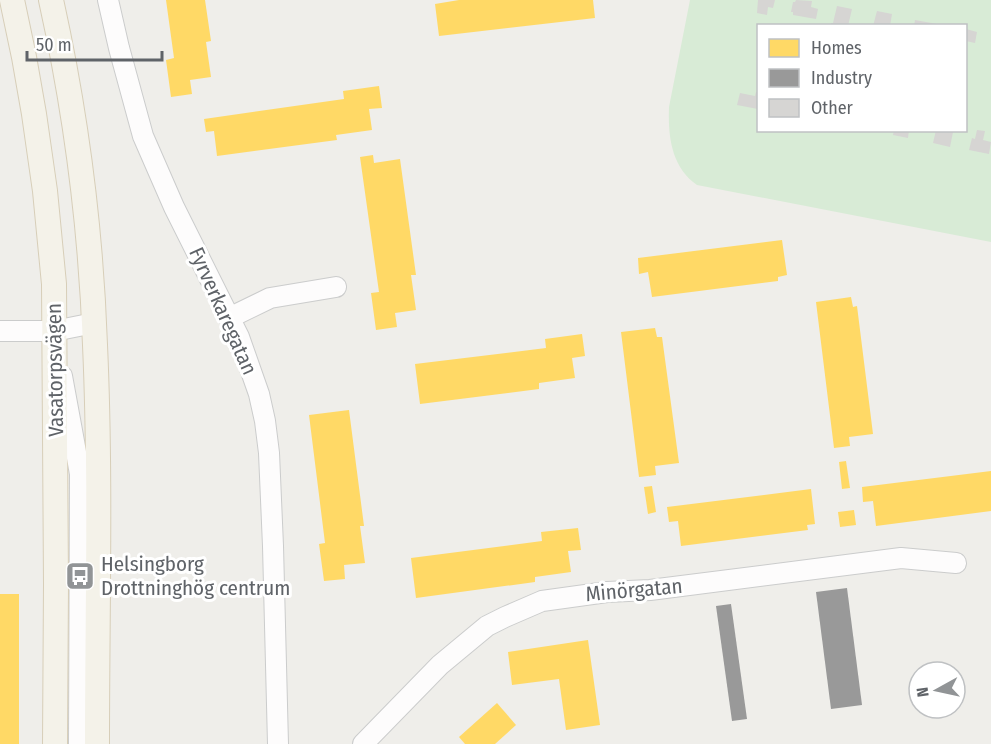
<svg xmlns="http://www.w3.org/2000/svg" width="991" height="744" font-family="'Fira Sans Condensed',sans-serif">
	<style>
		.green { fill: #d8ebd6; fill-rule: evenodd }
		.homes { fill: #ffd966 }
		.industry { fill: #999 }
		.building { fill: #d6d5d3 }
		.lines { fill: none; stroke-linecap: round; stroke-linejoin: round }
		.minor-casing { stroke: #cbcccc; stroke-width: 22 }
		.major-casing { stroke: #d7ceb8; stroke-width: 26 }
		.minor { stroke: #fdfcfc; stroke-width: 20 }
		.major { stroke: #f4f2e9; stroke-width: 24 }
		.labels { text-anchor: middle; stroke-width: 6; stroke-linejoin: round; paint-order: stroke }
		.street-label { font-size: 21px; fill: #5f6368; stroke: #fff }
		.poi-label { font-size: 21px; fill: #5f6368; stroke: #fff; text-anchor: start }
	</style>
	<rect width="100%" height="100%" fill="#efeeea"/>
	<path class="green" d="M690,0H991V242L697,185C671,167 668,136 669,107ZM758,26H966V130H758Z"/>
	<g class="homes">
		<polygon points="166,0 205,0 211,41 206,42 211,77 190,80 192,94 171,97 166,60 174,58"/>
		<polygon points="459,0 593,0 595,18 439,36 435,4"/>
		<polygon points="379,86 382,108 369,109 372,130 336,135 337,140 217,156 214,131 206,132 204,119 344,99 343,91"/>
		<polygon points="373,155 374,163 400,159 416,275 411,275 416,310 395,313 397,327 376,330 371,293 379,292 360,157"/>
		<polygon points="782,240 787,275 778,277 778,281 652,297 648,272 639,274 638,258"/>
		<polygon points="851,297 853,307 857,306 873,434 849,437 850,446 834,448 816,302"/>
		<polygon points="655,328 657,337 662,337 679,463 655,466 656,475 639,477 621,332"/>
		<polygon points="582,334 585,356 572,358 575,378 539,383 539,389 420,404 415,364 546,348 545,339"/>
		<polygon points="349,410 364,526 360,526 365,563 344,565 345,579 324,581 319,544 325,543 309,415"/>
		<polygon points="846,461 850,488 842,489 839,462"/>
		<polygon points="991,471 991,511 876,526 873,501 863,502 862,487"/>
		<polygon points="652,486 656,512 648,514 644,487"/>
		<polygon points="811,489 815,524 807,525 808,530 681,546 678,521 669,522 667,507"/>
		<polygon points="854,510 856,525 840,527 838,512"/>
		<polygon points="578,528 581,550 568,551 571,572 535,577 535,582 416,598 411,558 542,541 541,532"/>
		<rect x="0" y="594" width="19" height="150"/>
		<polygon points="588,640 600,725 566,730 559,679 512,685 508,652"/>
		<polygon points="497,703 516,725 495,744 465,744 459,737"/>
	</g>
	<g class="industry">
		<polygon points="847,588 862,705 831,709 816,592"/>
		<polygon points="731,604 747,719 732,721 716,606"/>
	</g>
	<g class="building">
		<polygon points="758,0 775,0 773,8 768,7 767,15 757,13"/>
		<polygon points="796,0 812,1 811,7 818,9 816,19 793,15 793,12 791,12 793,2 795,2"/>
		<polygon points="837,6 852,9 848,26 831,26 831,23 833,23"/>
		<polygon points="877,11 892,14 890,26 873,26"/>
		<polygon points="915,20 937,24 937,26 914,26"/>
		<polygon points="966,29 977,32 975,43 966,41"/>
		<polygon points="756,92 758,92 758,109 737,105 740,93 755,96"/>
		<polygon points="894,130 909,130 908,138 893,135"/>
		<polygon points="936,130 953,132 950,147 933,143"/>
		<polygon points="977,130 985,131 983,140 991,142 989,154 969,150 972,138 975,139"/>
	</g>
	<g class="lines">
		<g class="minor-casing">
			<g id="minor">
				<polyline points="108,0 119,48 143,136 174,207 239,337 259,394 265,421 269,453 273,546 278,744"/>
				<polyline points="229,318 270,298 336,287"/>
				<polyline points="0,331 54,331 94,323"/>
				<polyline points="62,376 80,474 79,744"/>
				<polyline points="363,744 440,665 487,626 505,617 542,601 607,592 650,590 901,558 956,563"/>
			</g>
		</g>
		<g class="major-casing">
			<g id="major">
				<polyline points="12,0 24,57 34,114 45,191 54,284 56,584 55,744"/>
				<path d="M51,0C76,113 91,230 95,345C101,478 97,611 97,744"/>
			</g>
		</g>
		<use href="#minor" class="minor"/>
		<use href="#major" class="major"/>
	</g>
	<defs>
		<g id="bus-square" transform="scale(1.5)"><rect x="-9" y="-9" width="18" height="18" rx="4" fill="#919496" stroke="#fff"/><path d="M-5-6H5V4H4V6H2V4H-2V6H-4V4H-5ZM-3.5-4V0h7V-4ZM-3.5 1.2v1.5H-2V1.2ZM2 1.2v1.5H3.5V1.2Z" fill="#fff"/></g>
	</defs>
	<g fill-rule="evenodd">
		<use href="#bus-square" x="80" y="576"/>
	</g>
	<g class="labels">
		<g class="street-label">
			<text transform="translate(223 311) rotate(66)" y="7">Fyrverkaregatan</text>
			<text transform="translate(55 370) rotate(-91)" y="7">Vasatorpsvägen</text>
			<text transform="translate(634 590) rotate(-5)" y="7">Minörgatan</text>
		</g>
		<g class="poi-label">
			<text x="101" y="571">Helsingborg<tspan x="101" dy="24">Drottninghög centrum</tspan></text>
		</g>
	</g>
	<rect x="757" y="24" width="210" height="108" fill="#ffffff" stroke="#bfc1c3" stroke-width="1.5"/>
	<rect x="769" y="39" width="30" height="18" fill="#ffd966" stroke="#bfc1c3" stroke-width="1.5"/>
	<text x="811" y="54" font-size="18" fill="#5f6368">Homes</text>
	<rect x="769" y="69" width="30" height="18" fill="#999999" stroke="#bfc1c3" stroke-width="1.5"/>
	<text x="811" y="84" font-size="18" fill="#5f6368">Industry</text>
	<rect x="769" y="99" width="30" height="18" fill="#d6d5d3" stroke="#bfc1c3" stroke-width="1.5"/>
	<text x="811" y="114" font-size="18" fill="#5f6368">Other</text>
	<g transform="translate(937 690) rotate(262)"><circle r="28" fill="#ffffff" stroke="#bfc1c3" stroke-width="1.5"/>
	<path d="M0-4.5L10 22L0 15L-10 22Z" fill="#919496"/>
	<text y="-9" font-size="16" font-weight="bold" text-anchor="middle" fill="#5f6368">N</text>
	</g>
	<path d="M27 51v9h135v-9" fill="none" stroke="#5f6368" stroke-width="3"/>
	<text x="36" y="51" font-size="18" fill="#5f6368" stroke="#ffffff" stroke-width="4.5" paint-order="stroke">50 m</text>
</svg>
